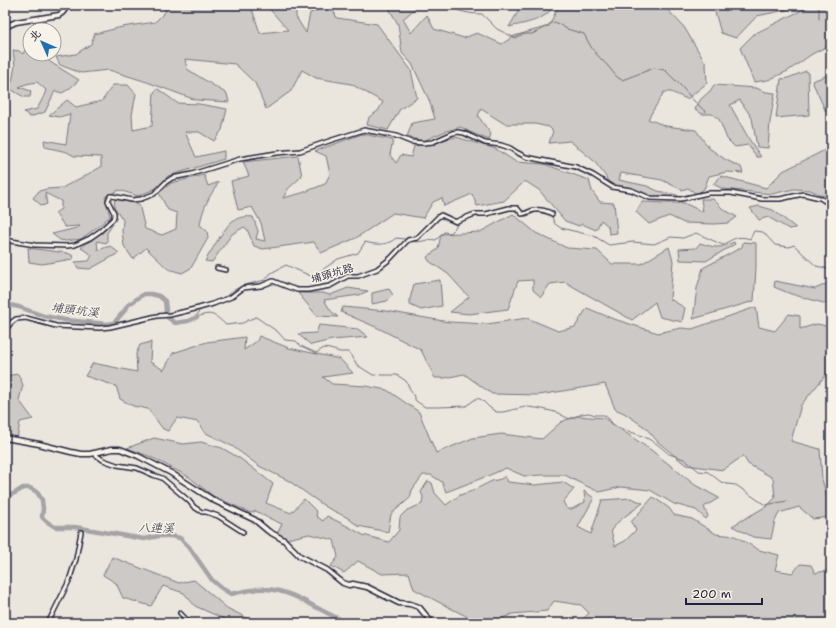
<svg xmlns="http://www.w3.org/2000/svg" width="836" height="628" font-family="'Shantell Sans','LXGW WenKai TC',sans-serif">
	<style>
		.green { fill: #cdc9c6; stroke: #787680 }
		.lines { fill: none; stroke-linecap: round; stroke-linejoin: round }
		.stream { stroke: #716f7b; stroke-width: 1 }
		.river { stroke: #a6a3a6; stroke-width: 4.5 }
		.minor-casing { stroke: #22223b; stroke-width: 6 }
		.tertiary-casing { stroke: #22223b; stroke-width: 7 }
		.minor { stroke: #f7f3e8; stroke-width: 3 }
		.tertiary { stroke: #f7f3e8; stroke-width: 4 }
		.labels { text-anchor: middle; stroke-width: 3; stroke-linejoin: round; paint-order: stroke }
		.street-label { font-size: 11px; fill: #22223b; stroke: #f7f3e8 }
		.water-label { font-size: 12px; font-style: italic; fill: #504f60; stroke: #f7f3e8 }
	</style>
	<rect width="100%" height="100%" fill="#eae6de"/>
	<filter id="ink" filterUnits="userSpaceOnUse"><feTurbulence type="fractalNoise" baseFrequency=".025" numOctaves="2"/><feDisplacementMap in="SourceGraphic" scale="8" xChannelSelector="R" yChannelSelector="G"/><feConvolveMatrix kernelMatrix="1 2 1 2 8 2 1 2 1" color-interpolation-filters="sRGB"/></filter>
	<g filter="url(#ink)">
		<g class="green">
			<polygon points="161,5 211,5 224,8 251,6 260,33 288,30 266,5 296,5 296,17 306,33 310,13 331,6 337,18 377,24 411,70 417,98 400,109 388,130 367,125 369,117 378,111 383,102 351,84 316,78 302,70 291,91 266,109 255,83 235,64 185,59 187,69 227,94 229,102 196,100 147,82 109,70 81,73 60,65 56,57 76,54 91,44 94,34 122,27 155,22 166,11"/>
			<polygon points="387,5 415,5 418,6 403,19 411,33 427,15 434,29 464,38 477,33 502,44 514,36 549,26 559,5 663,5 684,27 706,64 707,83 687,99 671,92 664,92 648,119 666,126 696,130 709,148 726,160 741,167 743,173 727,172 709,176 704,189 697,194 688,188 682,190 662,180 621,173 619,180 647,186 658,191 677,195 678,196 677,198 648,198 630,190 614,185 608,182 606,177 594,161 570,141 549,143 553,131 549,127 535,124 505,124 481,109 478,116 491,134 489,140 470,132 461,127 446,131 423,141 407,137 412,123 435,119 429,100 412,64 402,53 398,24"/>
			<path d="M522,5H554C546,21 525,23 509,27Z"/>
			<polygon points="713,5 794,5 786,10 757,16 736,38 721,33"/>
			<polygon points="811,5 831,5 831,52 826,47 812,54 788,71 768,80 754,82 740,48 754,34 810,6"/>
			<polygon points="28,44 30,46 30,54 44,54 50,62 79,80 69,89 62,93 55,91 45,112 30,117 24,112 37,109 44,96 46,90 37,82 26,84 19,87 31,91 30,97 24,97 5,86 5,81 12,82 15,66 13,50 19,51 23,54"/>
			<polygon points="806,71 808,72 809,115 776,118 781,79 788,78"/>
			<polygon points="831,74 831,113 826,112 812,81"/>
			<polygon points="113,85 128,85 136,94 132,115 133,130 152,126 154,92 158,89 177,103 199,104 227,109 222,130 214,141 199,132 185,132 196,157 224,151 224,159 168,176 157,188 138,196 119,190 105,197 110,216 100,225 81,239 66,241 60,240 52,234 77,228 80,226 65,227 55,213 61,209 61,201 45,193 47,204 42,206 33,198 39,191 47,189 62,188 101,167 101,157 74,156 67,152 45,147 44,140 66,144 70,114 59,117 49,115 67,100 76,107 102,101"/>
			<polygon points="714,85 756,88 766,92 775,93 770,122 768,148 757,147 752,118 740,100 730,105 749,139 761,157 757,157 748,145 735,147 727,139 719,119 712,114 702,114 695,109 701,99 710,91"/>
			<path d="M362,134L393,140L390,155L396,163L401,155L411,157L414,146L456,137L496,149L516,162L544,164L589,180L592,191L600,202L614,203L617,233L609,234L608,226L601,220L596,230L582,224L579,226L565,221L539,190L525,181L504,201L477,206L472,194L444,206L442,198L433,202L423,218L393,213L356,238L321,253L314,242L263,249L254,246L247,229L244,227L232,234L212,262L205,261C210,253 227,223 234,220C240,217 247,216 253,217L258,231L256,239L265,241L261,223L252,207L238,210L231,181L249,176L243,162L298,156L302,176L288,189L283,198L302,193L325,184L330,174L326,156L315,151Z"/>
			<polygon points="829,148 831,148 831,199 810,190 794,189 772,194 723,189 713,184 721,176 766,188 783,171"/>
			<path d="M204,175L208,186L219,182C210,195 202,209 200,225L207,231L208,238L191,268L182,273L168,269L146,248L133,259L124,246L122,231L123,220L114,207L115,199L139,204L145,229L162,235L176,229L177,213L168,210L159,193L171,183Z"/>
			<polygon points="701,199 713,199 723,209 737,217 729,223 714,224 684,223 669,216 649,224 636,212 642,202 644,202 665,203 684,203 703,212"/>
			<polygon points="759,206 773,210 796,228 789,229 768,217 759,220 750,208"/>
			<polygon points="513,214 536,233 567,248 597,250 612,264 641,264 669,247 673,261 670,299 685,308 682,322 660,317 655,302 632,320 565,282 550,284 541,297 533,290 533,280 518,281 508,309 469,314 450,312 469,297 448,274 429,261 427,257 438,249 441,234 480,232"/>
			<polygon points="112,223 113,224 107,233 107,242 106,243 97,241 98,250 110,246 119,253 90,269 78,268 75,262 89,261 92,255 81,248"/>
			<path d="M734,242L735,244L706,261L680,260L679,249L696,248L700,243C716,248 718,249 734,242Z"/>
			<polygon points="743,242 756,243 756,267 754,301 693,319 697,288 703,268 742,247"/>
			<polygon points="28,248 67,253 72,255 73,259 42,264 29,262"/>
			<polygon points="440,280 442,306 421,310 410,305 410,299 414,284"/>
			<polygon points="775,281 815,289 831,282 831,303 827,304 791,294 774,287"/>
			<polygon points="348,288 368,291 359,295 324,300 331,311 338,317 317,316 298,293 323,293 330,295"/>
			<polygon points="389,289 393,295 387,301 372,304 372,293"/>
			<polygon points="343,307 386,311 449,322 487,324 527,318 558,331 575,327 587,308 611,318 658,333 681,328 692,329 756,307 759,327 775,331 789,314 800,316 800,329 817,324 831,327 831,374 829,371 801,405 791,441 820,449 822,479 831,513 831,517 813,519 799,507 779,513 775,521 771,539 753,537 732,526 767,506 775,498 773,478 748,464 743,456 723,470 686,465 658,442 646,428 624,413 615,409 605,384 539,395 492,394 464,374 445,378 435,378 421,350 378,328 341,312"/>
			<polygon points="319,325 358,329 368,337 332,340 311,345 298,334 316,333"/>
			<polygon points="259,336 289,348 340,359 353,373 323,377 332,384 366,386 387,390 419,412 436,453 473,438 501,434 542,439 561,422 576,416 604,418 651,450 695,485 719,498 704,507 708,516 706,519 696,510 674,504 650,490 621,487 599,492 578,482 565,475 542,475 524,476 506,468 490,475 446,492 442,482 431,475 423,475 412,490 410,498 391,514 388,532 358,526 348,518 326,507 289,481 259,466 232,446 204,432 198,422 177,418 168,431 163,429 148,409 133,406 120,399 116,386 85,376 93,363 137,372 136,354 140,345 151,342 150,362 164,370 173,353 207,342 245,337 244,350 257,341"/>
			<polygon points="18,374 23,385 19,400 33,419 20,422 17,439 5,436 5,376"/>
			<polygon points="154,438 183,444 201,442 222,448 241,459 273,484 266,503 291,513 304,499 317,512 316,516 323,521 327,516 349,527 363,535 389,542 399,530 400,517 407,510 422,504 423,497 421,492 428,481 432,483 435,493 446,505 460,495 472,491 492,481 501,479 505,476 508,482 535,485 563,482 574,489 563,502 567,509 572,509 585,502 584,491 594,498 578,527 591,534 602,500 631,498 643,503 620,520 611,530 615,546 625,541 636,530 631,522 653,497 669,508 674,515 692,519 716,534 735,536 759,550 779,555 775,570 793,573 800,564 811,565 815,573 831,570 831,623 588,623 581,621 589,613 581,605 554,601 547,611 512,614 499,620 470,618 448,607 414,589 409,573 382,574 358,561 344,573 331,566 338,557 334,540 309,534 287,539 277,534 282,524 266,517 256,511 251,513 213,496 189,477 151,457 127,448"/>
			<polygon points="112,557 179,583 194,580 227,608 257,623 225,623 224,619 195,606 184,593 163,586 151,606 123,598 116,583 103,575"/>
		</g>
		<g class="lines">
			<g class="stream">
				<path d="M448,5C458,12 470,14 482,14L497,29L515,38L521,35L526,34H532L541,30L551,23L555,22L567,29L584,34L591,47L598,56L607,65L617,77L622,80L654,68L665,70L682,87L694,101L706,112"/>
				<polyline points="819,5 819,19"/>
				<path d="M514,210L520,215L527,216L536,212L551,215L555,224L561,228L594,236L609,245L633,242L654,244L671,237L683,238L696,233L723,245C732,239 739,235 750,239L754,231L763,232L775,245L789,247L794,245L816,266L830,269L831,268"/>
				<polyline points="462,221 474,217 486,216 511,210"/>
				<path d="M412,241C422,244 425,238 436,240L444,232L451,233L459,222"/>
				<path d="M210,303L215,300L225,298L234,290L245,285L265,280L271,273L286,265L313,277L325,268L338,259L358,253L365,242C376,245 387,246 396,238L405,239"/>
				<polyline points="197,316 199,311 202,309"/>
				<path d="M197,317C212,311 215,315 226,325L243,323L248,320L256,317L278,332L285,340L296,341L301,346L316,353L324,348L330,349L340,352H349L351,354L357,365L373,375H376"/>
				<polyline points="380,375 397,375 406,381 416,401 425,407 438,407 466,406 477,398 482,400 489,407 496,412 503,412 525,407"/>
				<path d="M528,407C538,408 549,410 558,413C562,415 566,418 570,419L582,414L589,413L595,415H604L609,419L614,426L645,437L657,444L669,454L684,459L699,471L708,472L721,482L727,484L736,485L765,505L787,501"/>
			</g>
			<g class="river">
				<polyline points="5,304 19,307 44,316 65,320 107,324 114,323 125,310 128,305 144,294 151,294 159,296 165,301 166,310 165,315"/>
				<polyline points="167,317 175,323 188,321 197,317"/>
				<path d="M5,497L15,493L23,488H30L37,492L42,500L43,509L42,517L46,521L55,527H75L144,539L159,536H171L180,538L189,547L212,580L220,587L231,594C240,592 256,588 265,589C296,590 321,614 350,623"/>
			</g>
			<g class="minor-casing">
				<g id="minor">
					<polyline points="5,240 35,245 67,246 75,245 90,238 100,231 113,219 114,216 114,213 108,201 110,196 112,196 132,200 141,199 154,194 166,182 172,178 192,174 240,159 277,153 300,151 332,140 364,130 396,136 411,142 423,143 433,142 453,133 458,132 464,133 485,143 501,145 510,148 516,152 526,157 576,167 593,175 612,187 631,190 650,198 681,199 708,193 731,193 762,199 780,199 803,194 820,198 831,205"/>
					<polyline points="217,268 226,270"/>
					<path d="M5,330L12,322L16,319L26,318L56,326L100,328L110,327L157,316L170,315L199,308L213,304L231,297L243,288L261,286L273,281L288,287L297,290H308L330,286L348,276H358L377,269L390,259L408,240L417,238L438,217L441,215L456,222L457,221L475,214H486L509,208H517L522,214C527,214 530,210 535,210C540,209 548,211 552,214"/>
					<polyline points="93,453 103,460 117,465 137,468 153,475 162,478 189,501 194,507 202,512 206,512 218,516 243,532"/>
					<polyline points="180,613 190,623"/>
					<polyline points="48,623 69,581 76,559 81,532"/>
				</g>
			</g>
			<g class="tertiary-casing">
				<g id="tertiary">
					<path d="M5,27L16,22L59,15C63,13 66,10 65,5"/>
					<polyline points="5,438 39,444 71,452 81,454 90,454 112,449 120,449 138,456 171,473 213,500 255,520 268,531 284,540 300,556 327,570 343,583 349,585 353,584 367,587 399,603 410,604 419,607 432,623"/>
				</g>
			</g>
			<use href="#minor" class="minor"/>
			<use href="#tertiary" class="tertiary"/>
		</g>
	</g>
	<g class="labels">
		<g class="street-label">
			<text transform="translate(332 273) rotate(-16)" y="4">埔頭坑路</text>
		</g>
		<g class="water-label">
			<text transform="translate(75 310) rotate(7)" y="4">埔頭坑溪</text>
			<text transform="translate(156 528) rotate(1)" y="4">八連溪</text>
		</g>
	</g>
	<rect width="836" height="628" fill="none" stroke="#f7f3e8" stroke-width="20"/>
	<rect x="10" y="10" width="816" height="608" fill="none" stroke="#22223b" stroke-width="1.5" filter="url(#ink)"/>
	<g transform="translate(42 42) rotate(315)"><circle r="19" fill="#f7f3e8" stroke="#a29fa3"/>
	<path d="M0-3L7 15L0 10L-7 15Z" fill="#1f6fb2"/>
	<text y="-6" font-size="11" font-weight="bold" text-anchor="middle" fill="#22223b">北</text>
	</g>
	<path d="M686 598v6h76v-6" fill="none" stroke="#22223b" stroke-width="2"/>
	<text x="692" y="598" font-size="12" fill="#22223b" stroke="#f7f3e8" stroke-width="3" paint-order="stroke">200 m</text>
</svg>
